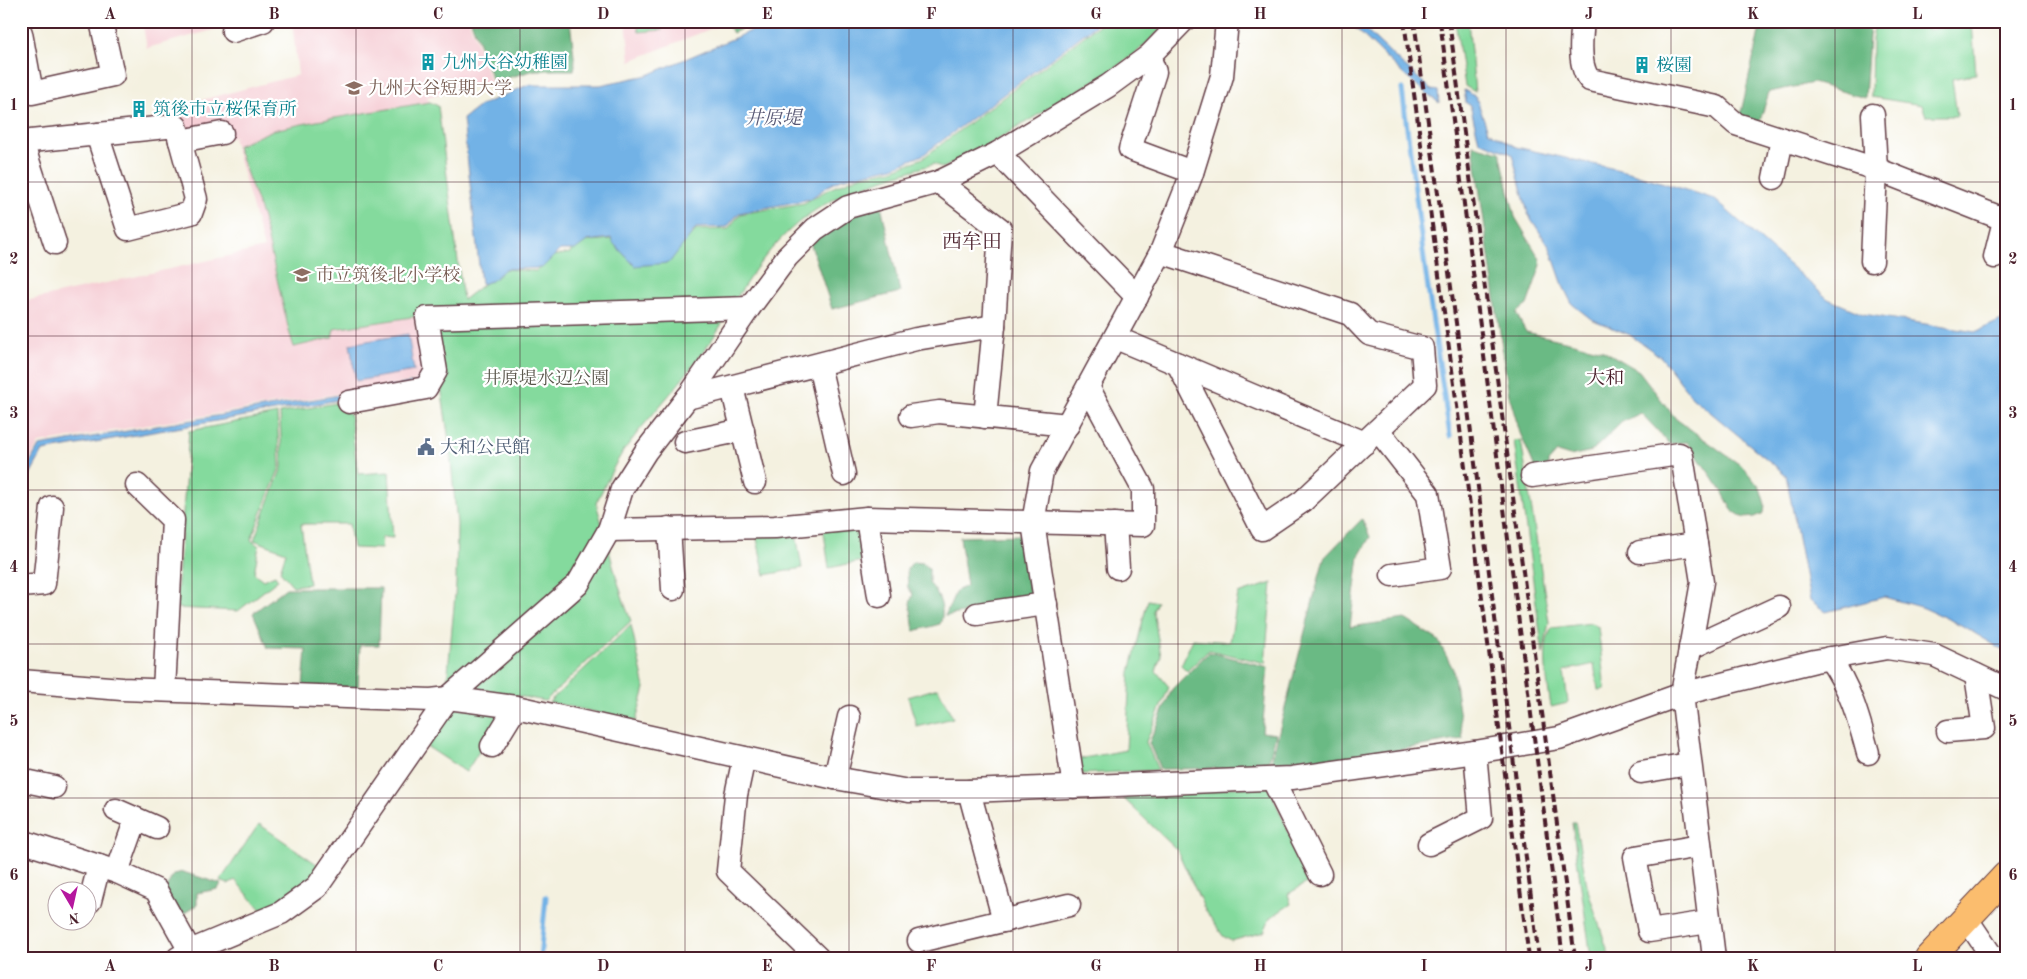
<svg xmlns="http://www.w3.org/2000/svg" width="2027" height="979" font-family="'Old Standard TT','Noto Serif JP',serif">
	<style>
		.built { fill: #f6cfd6 }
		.green { fill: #84da9d; stroke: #677c64 }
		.forest { fill: #6bba84; stroke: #5a6c58 }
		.water { fill: #72b2e6; stroke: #5e6888 }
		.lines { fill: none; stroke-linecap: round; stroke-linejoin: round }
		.stream { stroke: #72b2e6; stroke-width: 5 }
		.minor-casing { stroke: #643e46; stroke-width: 25 }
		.major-casing { stroke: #643e46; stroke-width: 30 }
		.minor { stroke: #fff; stroke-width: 22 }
		.major { stroke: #fbbd6e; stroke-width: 28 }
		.rail { stroke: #4a1f2b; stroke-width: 4; stroke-dasharray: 8 4; stroke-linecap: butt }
		.grid { fill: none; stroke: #4a1f2b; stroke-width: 1; stroke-opacity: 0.55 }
		.labels { text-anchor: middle; stroke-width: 4.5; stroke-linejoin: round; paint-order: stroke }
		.culture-label { font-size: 18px; fill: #0d838f; stroke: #fff; text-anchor: start }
		.education-label { font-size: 18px; fill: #785e54; stroke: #fff; text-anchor: start }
		.park-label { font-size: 18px; fill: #5b574d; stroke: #fff }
		.service-label { font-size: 18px; fill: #4e5e75; stroke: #fff; text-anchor: start }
		.water-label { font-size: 19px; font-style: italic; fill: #5a5a76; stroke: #fff }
		.neighbourhood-label { font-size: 19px; fill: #4a1f2b; stroke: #fff }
		.quarter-label { font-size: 20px; fill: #4a1f2b; stroke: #fff }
		.neatline { fill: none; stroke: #4a1f2b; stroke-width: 2 }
		.grid-label { font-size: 16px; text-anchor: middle; font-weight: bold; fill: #4a1f2b }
	</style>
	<rect width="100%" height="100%" fill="#fff"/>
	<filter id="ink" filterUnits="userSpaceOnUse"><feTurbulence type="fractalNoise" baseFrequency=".02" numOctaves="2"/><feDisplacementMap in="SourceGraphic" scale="10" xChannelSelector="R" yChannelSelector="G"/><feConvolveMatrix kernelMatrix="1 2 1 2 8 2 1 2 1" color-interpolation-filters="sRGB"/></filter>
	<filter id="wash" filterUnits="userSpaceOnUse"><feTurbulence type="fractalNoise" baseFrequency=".0096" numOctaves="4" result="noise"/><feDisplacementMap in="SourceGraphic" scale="20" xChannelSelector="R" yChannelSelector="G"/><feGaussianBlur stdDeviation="1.12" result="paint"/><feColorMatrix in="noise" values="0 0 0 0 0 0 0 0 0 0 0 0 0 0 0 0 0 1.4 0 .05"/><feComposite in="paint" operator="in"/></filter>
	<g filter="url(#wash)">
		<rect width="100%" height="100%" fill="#f4f1e0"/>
		<g class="built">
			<polygon points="142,21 246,21 147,48"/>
			<polygon points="292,21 469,21 491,82 427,97 430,102 438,106 464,309 414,317 423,371 416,381 39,443 30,459 21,459 21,384 29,334 21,334 21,302 264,248 233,138 237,136 189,148 181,116 186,104 298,75"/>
			<polygon points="626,21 716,21 715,27 630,61"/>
		</g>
		<g class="green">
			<polygon points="637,21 661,21 662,30 639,32"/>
			<polygon points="672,21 696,21 696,25 673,28"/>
			<path d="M1104,21H1170L1137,52L1115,68L982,149L943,168L934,164C842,191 795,205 741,291C733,302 728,315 720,327C712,340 703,353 694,364C672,394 646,420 624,450C613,466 605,486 596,503C608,543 616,583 631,621L545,701L447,683L456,584L457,524L449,441L441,387L437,324L451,311L334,329L332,338L294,347L289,331L263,218L237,146L273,130L317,121L430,102L438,106L463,300L503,269L536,271L553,256L570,253L575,243L611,239L631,220L675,219L692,235L696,230L728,229L740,214L804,203L829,189L860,176L892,170L923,158Z"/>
			<polygon points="1455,21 1468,21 1475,92 1465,86"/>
			<polygon points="1875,21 1928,21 1927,30 1972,23 1976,74 1952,79 1957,116 1926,116 1922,105 1871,97 1872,40"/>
			<polygon points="336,403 350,414 358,474 389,472 393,538 382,537 381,549 353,548 349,524 301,524 309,584 293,586 280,571 286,552 254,540 282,467 280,413"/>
			<polygon points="277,414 280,467 251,540 259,546 254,573 263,580 275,575 278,580 238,611 176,608 189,431"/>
			<polygon points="1521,440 1549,622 1543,654 1514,441"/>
			<polygon points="860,524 867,560 829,568 823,526"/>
			<polygon points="796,534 802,568 765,575 756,535"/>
			<polygon points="1272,583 1265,663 1209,650 1187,671 1181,665 1193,639 1230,642 1238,594"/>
			<polygon points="1148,600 1157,602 1153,611 1161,656 1156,671 1169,687 1146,742 1158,770 1082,774 1079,759 1126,750 1130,672"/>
			<path d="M1591,623L1598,627L1605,689L1598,690L1594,664L1564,671L1568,703L1551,707C1548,686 1540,646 1552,628Z"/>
			<polygon points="631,625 645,688 636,721 549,702"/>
			<polygon points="938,688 953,718 917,727 908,697"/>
			<polygon points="452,707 503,714 466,772 423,744"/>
			<polygon points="1269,787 1310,881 1288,894 1291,904 1270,918 1264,932 1231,941 1223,936 1205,910 1177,850 1115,790"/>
			<polygon points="1572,823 1575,823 1588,890 1610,958 1591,958"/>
			<polygon points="259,824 321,867 309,884 263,912 235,880 228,884 220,881"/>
		</g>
		<g class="forest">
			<polygon points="471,21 570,21 575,65 574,70 535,70 493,82"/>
			<polygon points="725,21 758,21 733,33"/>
			<polygon points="1769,21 1870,21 1865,98 1813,83 1769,92 1759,124 1740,117 1761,23"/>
			<polygon points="1473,145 1500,152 1515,217 1540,259 1541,265 1527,305 1516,313 1526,332 1603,350 1639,371 1676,419 1743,467 1760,488 1765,504 1764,513 1755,517 1744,518 1732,510 1722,491 1687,442 1670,444 1641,413 1622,422 1592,451 1570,456 1557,452 1548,462 1548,468 1536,470 1520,433 1509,395"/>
			<polygon points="881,205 900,292 832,309 810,242 852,215"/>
			<polygon points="1362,519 1370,537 1359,556 1350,627 1405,619 1438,640 1453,669 1463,739 1303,766 1273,768 1271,762 1324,558"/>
			<polygon points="1022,535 1033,601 945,616 956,591 967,586 960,537"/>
			<path d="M913,562L922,563L929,569V583C939,594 946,610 940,624L914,631L910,603L913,594L908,588L907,569Z"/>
			<polygon points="286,588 381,588 379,645 360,645 358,687 303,687 306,649 268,648 253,613"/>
			<polygon points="1209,652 1268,667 1262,732 1276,734 1267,768 1160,769 1149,743 1172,689"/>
			<polygon points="183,872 221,884 218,889 197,893 197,905 177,918 165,889 174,874"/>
		</g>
		<g class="water">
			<polygon points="774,21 1101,21 923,155 893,167 841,179 828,186 810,199 739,213 727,227 696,228 669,263 635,266 613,243 611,238 587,241 575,250 560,250 542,268 505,269 492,281 481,284 463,119 481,105 528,85 600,85 648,75"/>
			<polygon points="1348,21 1357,21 1402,64 1432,90 1438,91 1439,103 1405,76"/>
			<polygon points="1464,90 1476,97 1488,131 1516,147 1629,172 1714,199 1828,299 1863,314 1975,332 2006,318 2006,652 1961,625 1924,608 1884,597 1826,612 1810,600 1786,475 1692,397 1661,357 1630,335 1591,319 1572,304 1564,288 1550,248 1528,214 1512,154 1479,141 1470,105 1466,103"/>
			<polygon points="418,333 429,371 419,386 43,451 21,491 21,479 39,446 416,382 424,372"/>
			<polygon points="408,334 414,371 356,381 350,344"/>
		</g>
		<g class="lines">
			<g class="stream">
				<polyline points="1402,89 1426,275 1450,436"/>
				<polyline points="540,958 546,897"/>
			</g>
		</g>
	</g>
	<g filter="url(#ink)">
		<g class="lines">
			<g class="minor-casing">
				<g id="minor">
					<path d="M1583,21C1581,38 1578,67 1590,80L1717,107L1736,124L1876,169L2006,220"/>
					<polyline points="233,31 263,21"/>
					<polyline points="21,33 32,93 113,75 101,21"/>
					<polyline points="1149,56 1155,72 1130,149 1192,172"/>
					<polyline points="180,141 222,133"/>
					<polyline points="21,142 176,126 196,199 191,213 128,229 97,134"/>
					<polyline points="22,142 55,243"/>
					<polyline points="998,153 1137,297"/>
					<polyline points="1774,178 1782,140"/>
					<polyline points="939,182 1000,229 994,326 985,417"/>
					<polyline points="1995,257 2004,221"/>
					<polyline points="1872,261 1876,169 1873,115"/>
					<polyline points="1116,338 1178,364 1262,529 1303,501 1425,385 1422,348 1369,334 1350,314 1161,252"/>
					<polyline points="1178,364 1365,443"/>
					<polyline points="819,365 844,474"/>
					<polyline points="732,387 755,482"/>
					<polyline points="687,398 916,339 994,326"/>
					<polyline points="349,402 426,388 436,371 427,318 749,308"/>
					<polyline points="911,416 939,412 1068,425"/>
					<polyline points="1378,430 1428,494 1440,568 1392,575"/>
					<polyline points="685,442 743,430"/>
					<polyline points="1532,476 1679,454 1682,456 1702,582 1682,694 1714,958"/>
					<polyline points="137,485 173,520 164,690"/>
					<polyline points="867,518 879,596"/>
					<polyline points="1115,524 1118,568"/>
					<polyline points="669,528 673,589"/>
					<polyline points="609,530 775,527 867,518 1143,525 1143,489 1088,387"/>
					<polyline points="1640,552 1696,544"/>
					<polyline points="21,586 44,584 52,507"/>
					<polyline points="977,614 1046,604"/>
					<polyline points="1690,648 1779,607"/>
					<path d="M1829,658C1850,686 1859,720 1868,753"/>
					<polyline points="21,681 122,689 431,700 448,698 516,707 835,778 909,791 969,791 1292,778 1475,752 1559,738 1682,694 1815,661 1887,648 1934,655 2006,689"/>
					<polyline points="1948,731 1984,728 1976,675"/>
					<polyline points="492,746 516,707"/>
					<polyline points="744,758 736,795 728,871 818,958"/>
					<polyline points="1641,772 1689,764"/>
					<polyline points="835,778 849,717"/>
					<polyline points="21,780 54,787"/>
					<polyline points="1273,780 1320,874"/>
					<polyline points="1074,787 1033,523 1042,471 1161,252 1191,176 1222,76 1227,21"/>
					<polyline points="969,791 1004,921"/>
					<polyline points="116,810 157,828"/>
					<polyline points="21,841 117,872 156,890 190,951"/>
					<polyline points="1429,844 1481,818 1475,752"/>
					<polyline points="1700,846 1635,857 1649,931 1709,922"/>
					<polyline points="117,872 136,819"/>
					<polyline points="90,901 99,866"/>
					<polyline points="1966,918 1993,958"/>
					<polyline points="919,941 1069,905"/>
					<polyline points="178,958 190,951 281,913 317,887 448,698 578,584 609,530 622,489 646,451 691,393 749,308 787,257 815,229 848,207 939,182 998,153 1108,86 1149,56 1183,21"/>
				</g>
			</g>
			<g class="major-casing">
				<polyline id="major" points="1929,958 2006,876"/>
			</g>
			<use href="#minor" class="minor"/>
			<use href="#major" class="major"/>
			<g class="rail">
				<polyline points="1404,21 1457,406 1529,958"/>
				<polyline points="1414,21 1467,402 1539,958"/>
				<polyline points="1440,21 1563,958"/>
				<polyline points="1449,21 1575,958"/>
			</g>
		</g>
	</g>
	<path class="grid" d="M192,21V958M356,21V958M520,21V958M685,21V958M849,21V958M1013,21V958M1178,21V958M1342,21V958M1506,21V958M1671,21V958M1835,21V958M21,182H2006M21,336H2006M21,490H2006M21,644H2006M21,798H2006"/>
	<defs>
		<g id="building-bare" transform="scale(1.35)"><path d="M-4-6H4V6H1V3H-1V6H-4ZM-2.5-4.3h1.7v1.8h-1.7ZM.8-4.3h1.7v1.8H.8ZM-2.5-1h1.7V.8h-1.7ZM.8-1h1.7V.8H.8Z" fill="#0f9aa8" stroke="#fff" stroke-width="2.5" paint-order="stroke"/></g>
		<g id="university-bare" transform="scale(1.35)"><path d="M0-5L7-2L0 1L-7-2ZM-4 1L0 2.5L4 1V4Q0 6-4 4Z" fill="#8d6e63" stroke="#fff" stroke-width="2.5" paint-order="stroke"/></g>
		<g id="school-bare" transform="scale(1.35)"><path d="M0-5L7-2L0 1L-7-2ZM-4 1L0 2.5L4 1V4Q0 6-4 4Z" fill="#8d6e63" stroke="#fff" stroke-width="2.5" paint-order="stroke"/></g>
		<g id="civic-bare" transform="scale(1.35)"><path d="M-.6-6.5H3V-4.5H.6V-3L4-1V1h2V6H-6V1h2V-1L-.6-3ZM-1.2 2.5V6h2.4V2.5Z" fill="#5c6f8a" stroke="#fff" stroke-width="2.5" paint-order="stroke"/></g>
	</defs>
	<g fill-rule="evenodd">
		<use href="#building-bare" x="428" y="62"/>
		<use href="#building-bare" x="1642" y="65"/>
		<use href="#university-bare" x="354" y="88"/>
		<use href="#building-bare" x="139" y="109"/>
		<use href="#school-bare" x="302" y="275"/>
		<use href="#civic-bare" x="426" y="447"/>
	</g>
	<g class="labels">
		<g class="culture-label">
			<text x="442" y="68">九州大谷幼稚園</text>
			<text x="1656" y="71">桜園</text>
			<text x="153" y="115">筑後市立桜保育所</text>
		</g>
		<g class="education-label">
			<text x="368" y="94">九州大谷短期大学</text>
			<text x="316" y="281">市立筑後北小学校</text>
		</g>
		<g class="park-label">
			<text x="546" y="384">井原堤水辺公園</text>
		</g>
		<g class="service-label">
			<text x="440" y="453">大和公民館</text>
		</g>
		<g class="water-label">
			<text x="773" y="124">井原堤</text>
		</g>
		<g class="neighbourhood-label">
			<text x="1605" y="384">大和</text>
		</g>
		<g class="quarter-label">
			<text x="972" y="248">西牟田</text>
		</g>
	</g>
	<rect width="2027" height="979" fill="none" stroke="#fff" stroke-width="55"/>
	<g transform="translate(72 906) rotate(171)"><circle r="24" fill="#ffffff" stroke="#b7a5aa"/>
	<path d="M0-4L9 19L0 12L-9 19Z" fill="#b5179e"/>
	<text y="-8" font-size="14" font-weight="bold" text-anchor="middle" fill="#4a1f2b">N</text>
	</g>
	<rect x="28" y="28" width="1972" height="924" class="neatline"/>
	<g class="grid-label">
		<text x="110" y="19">A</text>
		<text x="274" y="19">B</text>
		<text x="438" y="19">C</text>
		<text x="603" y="19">D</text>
		<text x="767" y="19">E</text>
		<text x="931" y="19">F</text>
		<text x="1096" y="19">G</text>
		<text x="1260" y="19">H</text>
		<text x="1424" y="19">I</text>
		<text x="1589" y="19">J</text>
		<text x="1753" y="19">K</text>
		<text x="1917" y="19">L</text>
		<text x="14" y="110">1</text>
		<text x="2013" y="110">1</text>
		<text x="14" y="264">2</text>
		<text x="2013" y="264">2</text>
		<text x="14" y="418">3</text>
		<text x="2013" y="418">3</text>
		<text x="14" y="572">4</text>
		<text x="2013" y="572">4</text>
		<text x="14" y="726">5</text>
		<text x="2013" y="726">5</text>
		<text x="14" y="880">6</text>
		<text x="2013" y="880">6</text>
		<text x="110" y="971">A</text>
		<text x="274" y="971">B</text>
		<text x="438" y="971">C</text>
		<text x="603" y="971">D</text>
		<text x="767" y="971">E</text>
		<text x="931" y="971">F</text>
		<text x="1096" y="971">G</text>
		<text x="1260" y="971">H</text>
		<text x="1424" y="971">I</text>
		<text x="1589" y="971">J</text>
		<text x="1753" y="971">K</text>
		<text x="1917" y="971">L</text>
	</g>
</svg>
